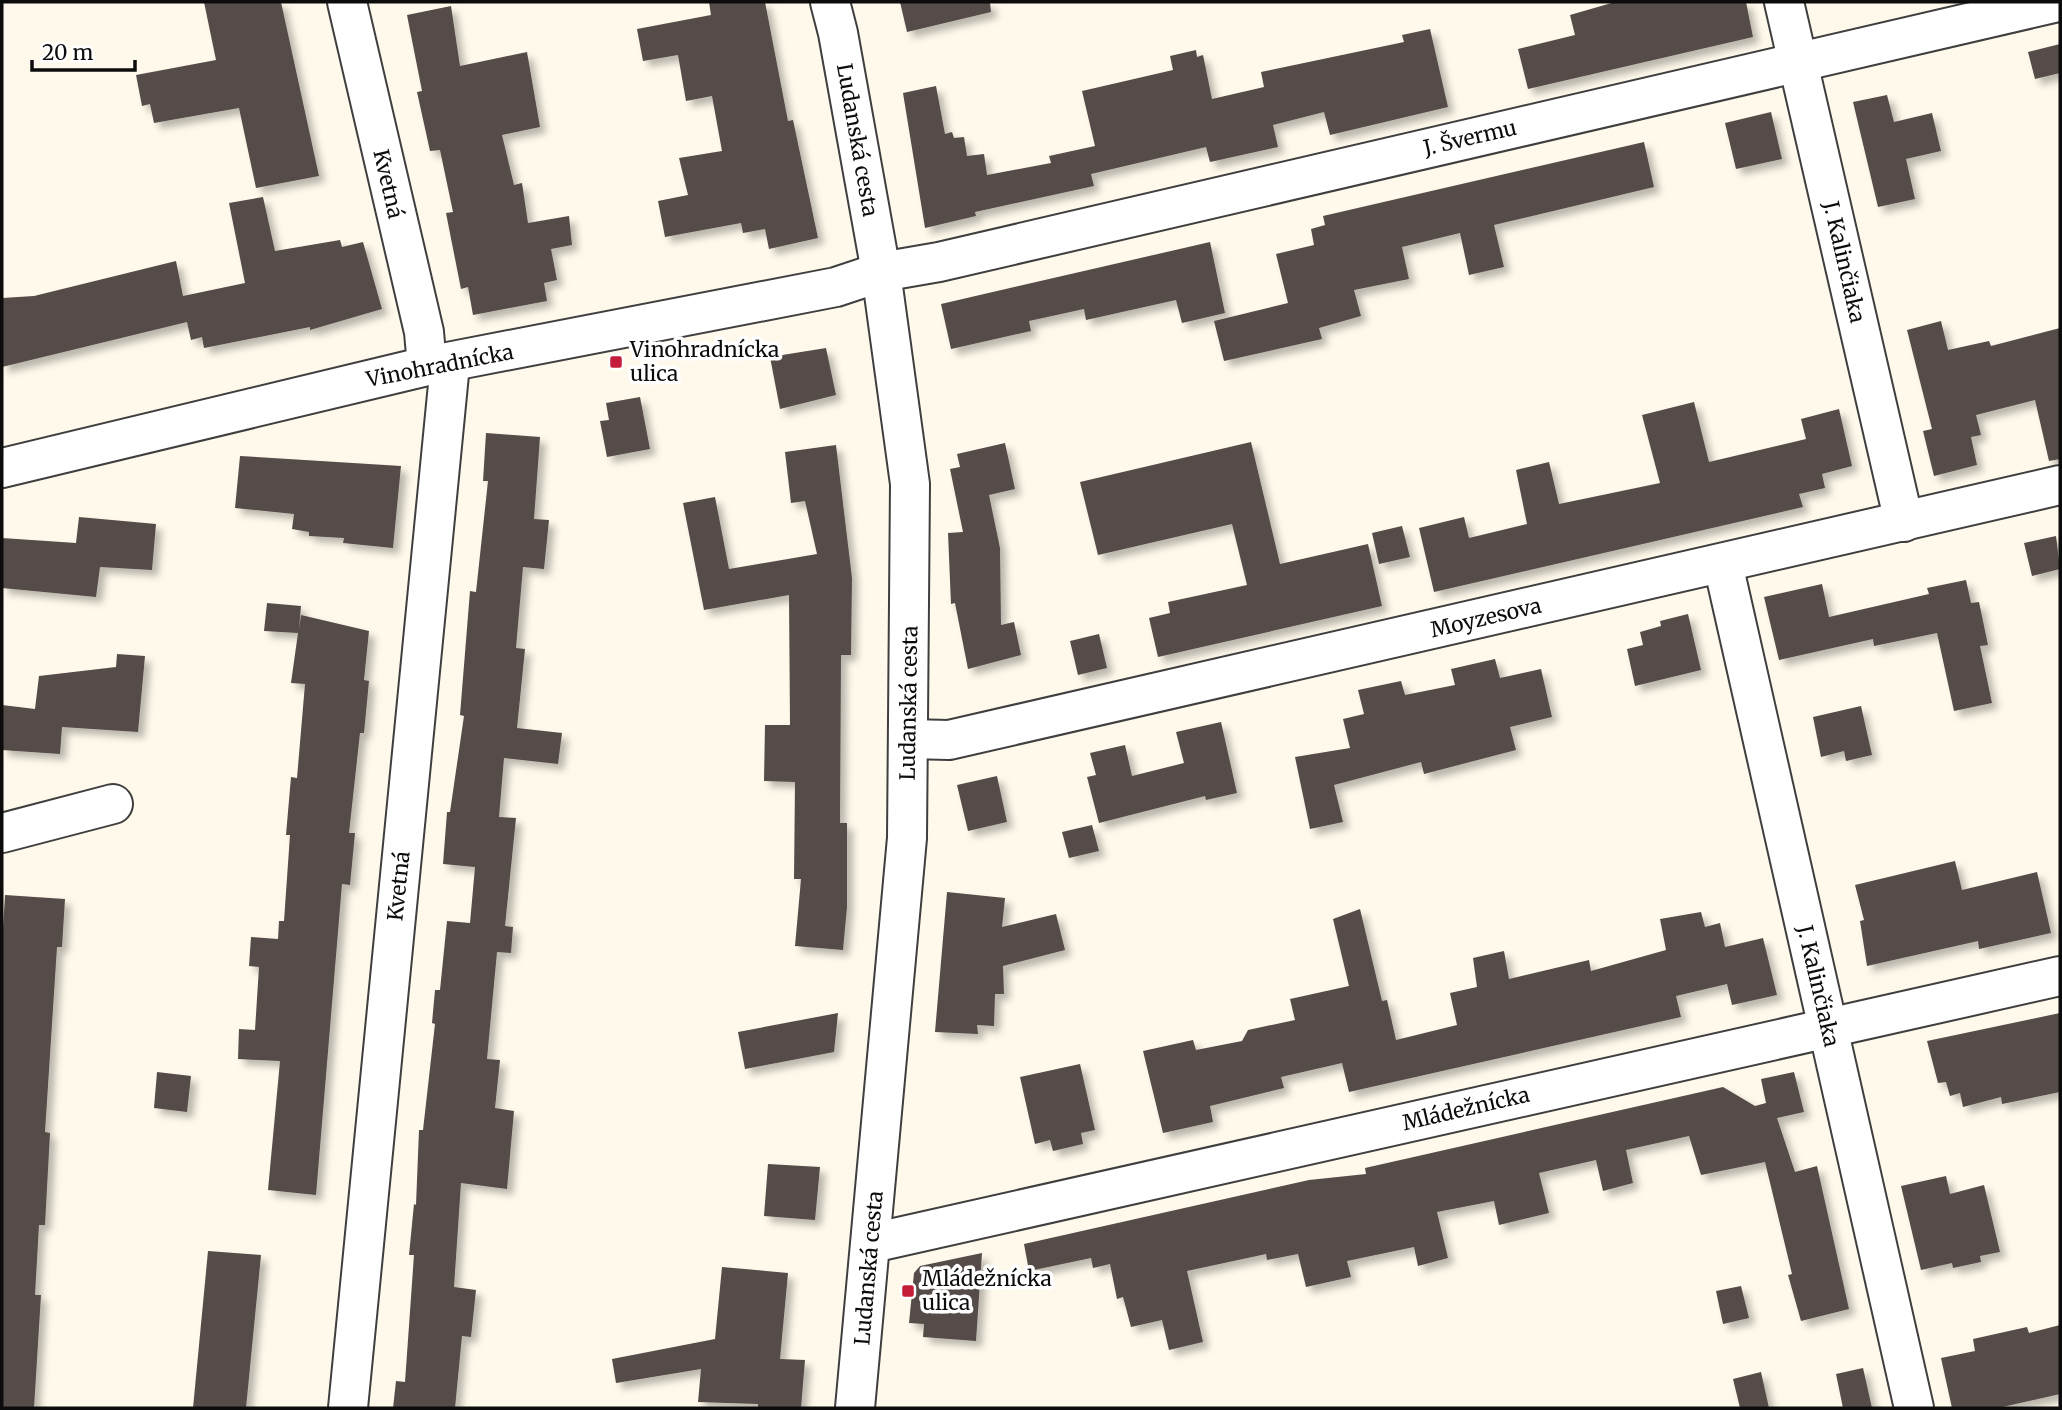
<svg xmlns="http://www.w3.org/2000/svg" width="2062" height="1410" font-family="Merriweather,serif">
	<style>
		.building { fill: #554b48; filter: url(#shadow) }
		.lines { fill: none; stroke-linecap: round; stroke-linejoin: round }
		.minor-casing { stroke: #3f3f3f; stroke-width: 42 }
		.minor { stroke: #fff; stroke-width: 38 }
		.poi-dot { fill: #c31d39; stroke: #fff; stroke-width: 2.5 }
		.labels { text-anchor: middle; stroke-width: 7; stroke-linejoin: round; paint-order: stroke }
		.street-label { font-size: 21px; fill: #0c0c0c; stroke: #fff }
		.poi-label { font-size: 21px; fill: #0c0c0c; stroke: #fff; text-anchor: start }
	</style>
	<defs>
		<filter id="shadow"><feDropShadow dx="6" dy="6" stdDeviation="3.5" flood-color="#0004"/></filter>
	</defs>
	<rect width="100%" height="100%" fill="#fff9eb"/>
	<g class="building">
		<polygon points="204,2 281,2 319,176 256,188 239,108 154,123 150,104 142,106 136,75 216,60"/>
		<polygon points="709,2 765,2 788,121 793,120 818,238 769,249 765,229 743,233 741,223 665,237 658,201 688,195 679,158 722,151 712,96 686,101 678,55 643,61 637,29 711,15"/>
		<polygon points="900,2 990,2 991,12 907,32"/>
		<polygon points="1615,2 1746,2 1753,37 1528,89 1518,49 1575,35 1570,15"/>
		<polygon points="451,6 460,66 527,52 540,127 502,135 514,185 522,183 528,223 569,216 572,245 551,249 557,280 544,283 547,301 473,315 468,287 461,289 446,213 453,212 440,150 430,151 417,92 422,91 407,15"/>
		<polygon points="1430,29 1448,107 1330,135 1324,112 1273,125 1278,147 1210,162 1206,147 1091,174 1094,186 975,212 976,216 925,228 903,93 936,86 945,134 952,132 954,138 964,137 967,156 984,154 987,175 1051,163 1049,156 1095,146 1082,91 1173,70 1170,56 1196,50 1197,57 1203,55 1212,99 1264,87 1261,72 1404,42 1402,35"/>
		<polygon points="2060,44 2060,73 2035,79 2028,52"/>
		<polygon points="1887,95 1894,122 1932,113 1941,151 1906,159 1915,199 1878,207 1853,102"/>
		<polygon points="1771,112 1782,159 1736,169 1725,123"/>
		<polygon points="1644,142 1654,187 1494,225 1504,267 1469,275 1460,233 1402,247 1409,279 1354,290 1361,316 1319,328 1322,339 1224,361 1214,321 1288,303 1276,254 1314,245 1311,229 1325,225 1323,216"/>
		<polygon points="263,197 275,251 340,240 342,247 363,242 382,309 310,330 310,327 204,348 202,337 191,340 187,322 2,367 2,298 34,296 176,261 183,296 245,283 229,203"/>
		<polygon points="1210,242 1225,313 1182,323 1176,300 1086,320 1084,309 1029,321 1031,331 951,349 941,304"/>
		<polygon points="1941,321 1948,350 1989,341 1991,346 2060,328 2060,459 2049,461 2035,400 1976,415 1981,435 1971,437 1977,465 1934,476 1923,431 1932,429 1907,330"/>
		<polygon points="826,348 836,395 780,409 770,357"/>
		<polygon points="640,397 650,449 607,457 600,421 609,420 606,403"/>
		<polygon points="1694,402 1709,462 1806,439 1801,419 1839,409 1852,466 1822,474 1825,488 1799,494 1803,507 1434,592 1419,528 1464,517 1469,538 1527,524 1516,470 1549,462 1559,504 1660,483 1642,415"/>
		<polygon points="486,433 540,437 534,519 549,520 544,569 523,567 516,648 525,649 517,728 562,733 558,764 504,758 499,817 516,818 505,926 513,927 511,953 497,952 487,1059 500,1060 495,1108 514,1111 507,1189 461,1183 454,1287 476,1290 471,1337 462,1336 455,1408 393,1408 396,1381 405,1382 414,1255 409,1255 414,1204 416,1205 419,1130 423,1130 435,1024 432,1023 435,990 440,990 447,921 470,923 475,867 443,864 447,812 450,812 464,716 460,715 470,591 476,592 488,481 483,481"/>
		<polygon points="1251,442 1280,564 1368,544 1382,606 1158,657 1149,618 1170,613 1168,602 1247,585 1232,524 1098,555 1080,482"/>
		<polygon points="1005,443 1015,489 989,495 1000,548 1001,625 1014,622 1021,655 968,669 955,603 951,604 948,533 963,532 950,469 960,467 957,454"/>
		<polygon points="836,445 852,578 851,655 841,655 840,823 847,823 847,907 843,950 795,946 801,879 794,879 795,782 764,781 765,725 790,725 789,595 704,610 683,503 715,497 729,569 817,554 805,501 791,503 785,452"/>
		<polygon points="240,456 401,466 393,548 343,543 344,538 309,536 309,532 292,529 294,514 235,508"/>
		<polygon points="79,517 156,524 152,570 100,567 96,597 2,588 2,538 76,543"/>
		<polygon points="1402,526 1410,557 1379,564 1372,533"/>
		<polygon points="2056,536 2060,569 2032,576 2024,543"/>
		<polygon points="1966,580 1971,603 1979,602 1988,645 1980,646 1992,703 1954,711 1937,633 1874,646 1873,639 1779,660 1764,597 1822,584 1829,617 1929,594 1927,588"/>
		<polygon points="267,603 301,606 299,629 301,615 369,631 364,680 369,681 364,733 360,733 349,833 355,833 350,885 342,884 316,1195 268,1190 280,1061 238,1059 239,1029 255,1030 259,967 249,966 251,937 278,939 279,921 284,921 290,835 286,835 291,777 297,778 305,684 291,683 298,633 264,631"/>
		<polygon points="1688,614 1701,670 1635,686 1627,649 1643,645 1640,632 1661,626 1660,621"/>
		<polygon points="1099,634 1107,668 1078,675 1070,641"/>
		<polygon points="117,654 145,656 138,732 62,727 60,754 2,750 2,705 35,709 39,676 116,667"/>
		<polygon points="1495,659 1500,678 1541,669 1552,717 1510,727 1516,750 1424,774 1421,762 1334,785 1343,822 1310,829 1295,757 1350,748 1343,719 1364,714 1358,690 1401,681 1405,695 1455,685 1451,669"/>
		<polygon points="1861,706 1872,755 1846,761 1844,751 1821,757 1813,717"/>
		<polygon points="1221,722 1237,793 1206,800 1205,796 1099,823 1087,777 1096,775 1090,753 1125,745 1132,776 1184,763 1176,732"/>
		<polygon points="997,776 1007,822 968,831 957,785"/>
		<polygon points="1092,825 1099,851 1069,858 1062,832"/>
		<polygon points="1955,861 1962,890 2037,872 2051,933 1979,949 1978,941 1867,966 1860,921 1864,920 1855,885"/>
		<polygon points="947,892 1005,898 1002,927 1056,914 1065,950 1003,966 1004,994 995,994 994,1026 977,1025 978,1034 935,1032"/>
		<polygon points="5,895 65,899 62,947 57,947 45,1132 50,1133 45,1225 39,1225 35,1295 41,1295 34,1408 2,1408 2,945"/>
		<polygon points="1360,909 1382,1001 1387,1000 1396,1040 1457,1025 1450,993 1477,987 1473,958 1504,951 1509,979 1589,960 1591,971 1666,950 1660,919 1701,912 1705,927 1720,923 1725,947 1763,938 1777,995 1732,1005 1727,984 1676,996 1681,1017 1349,1092 1342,1063 1281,1077 1284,1088 1210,1106 1213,1122 1163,1133 1143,1051 1193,1040 1196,1050 1242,1041 1248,1030 1295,1020 1290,999 1349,986 1333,919"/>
		<polygon points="838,1013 834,1052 745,1069 738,1032"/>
		<polygon points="2060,1013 2060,1092 2002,1104 2001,1097 1963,1107 1960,1093 1950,1096 1946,1082 1938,1083 1927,1041"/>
		<polygon points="1080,1064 1095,1130 1081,1133 1083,1144 1053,1151 1050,1140 1035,1144 1020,1077"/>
		<polygon points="157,1072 191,1076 187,1112 154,1108"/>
		<polygon points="1794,1072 1804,1112 1777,1118 1795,1172 1817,1166 1849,1309 1801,1321 1788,1275 1792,1274 1765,1162 1701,1175 1689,1136 1626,1150 1633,1183 1603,1191 1596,1160 1539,1173 1549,1213 1499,1225 1494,1201 1437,1212 1448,1258 1418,1266 1414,1247 1347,1261 1351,1277 1306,1287 1298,1254 1267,1260 1266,1254 1187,1271 1203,1342 1169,1350 1162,1320 1131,1327 1123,1297 1117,1299 1110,1264 1093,1268 1091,1258 1029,1271 1024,1244 1309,1180 1366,1174 1365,1168 1723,1087 1755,1106 1766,1103 1761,1079"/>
		<polygon points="768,1164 820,1167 815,1220 764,1216"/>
		<polygon points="1946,1176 1950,1194 1984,1185 2000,1252 1980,1256 1981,1262 1953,1268 1952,1263 1921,1270 1901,1186"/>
		<polygon points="208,1251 261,1255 246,1408 193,1408"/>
		<polygon points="982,1253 976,1341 923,1337 924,1324 909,1323 914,1273 920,1266"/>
		<polygon points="722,1267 788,1273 780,1359 805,1360 801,1408 758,1408 758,1404 698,1402 701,1369 616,1383 612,1359 715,1339"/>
		<polygon points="1741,1286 1749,1318 1723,1324 1716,1291"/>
		<polygon points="2060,1325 2060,1394 1998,1408 1952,1408 1941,1358 1975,1351 1973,1339 2027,1327 2029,1333"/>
		<polygon points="1863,1368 1872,1408 1843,1408 1836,1374"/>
		<polygon points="1761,1372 1769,1408 1740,1408 1733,1379"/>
	</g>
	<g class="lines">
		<g class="minor-casing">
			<g id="minor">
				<polyline points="347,2 424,332 427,366"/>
				<polyline points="830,2 838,33 881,272 910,484 907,838 855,1408"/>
				<polyline points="1784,2 1904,522"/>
				<polyline points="2,468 427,366 836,287 881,272 939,262 2058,2"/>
				<polyline points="1723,564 1914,1408"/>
				<polyline points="909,739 949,740 2060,485"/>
				<polyline points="2,833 113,804"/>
				<polyline points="872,1243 2060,976"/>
				<polyline points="348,1408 450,364"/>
			</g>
		</g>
		<use href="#minor" class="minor"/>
	</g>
	<g class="poi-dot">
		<rect x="609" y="355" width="14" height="14" rx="3.5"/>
		<rect x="901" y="1284" width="14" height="14" rx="3.5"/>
	</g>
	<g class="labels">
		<g class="street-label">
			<text transform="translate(1470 138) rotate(-13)" y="7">J. Švermu</text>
			<text transform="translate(857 140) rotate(80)" y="7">Ludanská cesta</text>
			<text transform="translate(388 184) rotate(77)" y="7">Kvetná</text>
			<text transform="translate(1844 262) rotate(77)" y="7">J. Kalinčiaka</text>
			<text transform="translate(440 366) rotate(-11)" y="7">Vinohradnícka</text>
			<text transform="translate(1486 618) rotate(-13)" y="7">Moyzesova</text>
			<text transform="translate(909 703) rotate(-89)" y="7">Ludanská cesta</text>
			<text transform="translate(399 886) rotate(-84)" y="7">Kvetná</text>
			<text transform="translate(1818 986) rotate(77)" y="7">J. Kalinčiaka</text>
			<text transform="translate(1466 1109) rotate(-13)" y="7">Mládežnícka</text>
			<text transform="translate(869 1268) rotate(-85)" y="7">Ludanská cesta</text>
		</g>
		<g class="poi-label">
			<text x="630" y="357">Vinohradnícka<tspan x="630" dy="24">ulica</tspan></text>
			<text x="922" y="1286">Mládežnícka<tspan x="922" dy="24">ulica</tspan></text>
		</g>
	</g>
	<rect width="2062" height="1410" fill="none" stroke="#0c0c0c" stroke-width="7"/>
	<path d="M32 60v10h103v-10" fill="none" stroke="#0c0c0c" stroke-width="3.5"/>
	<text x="42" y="60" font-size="21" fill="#0c0c0c" stroke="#ffffff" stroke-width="5" paint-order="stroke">20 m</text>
</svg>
